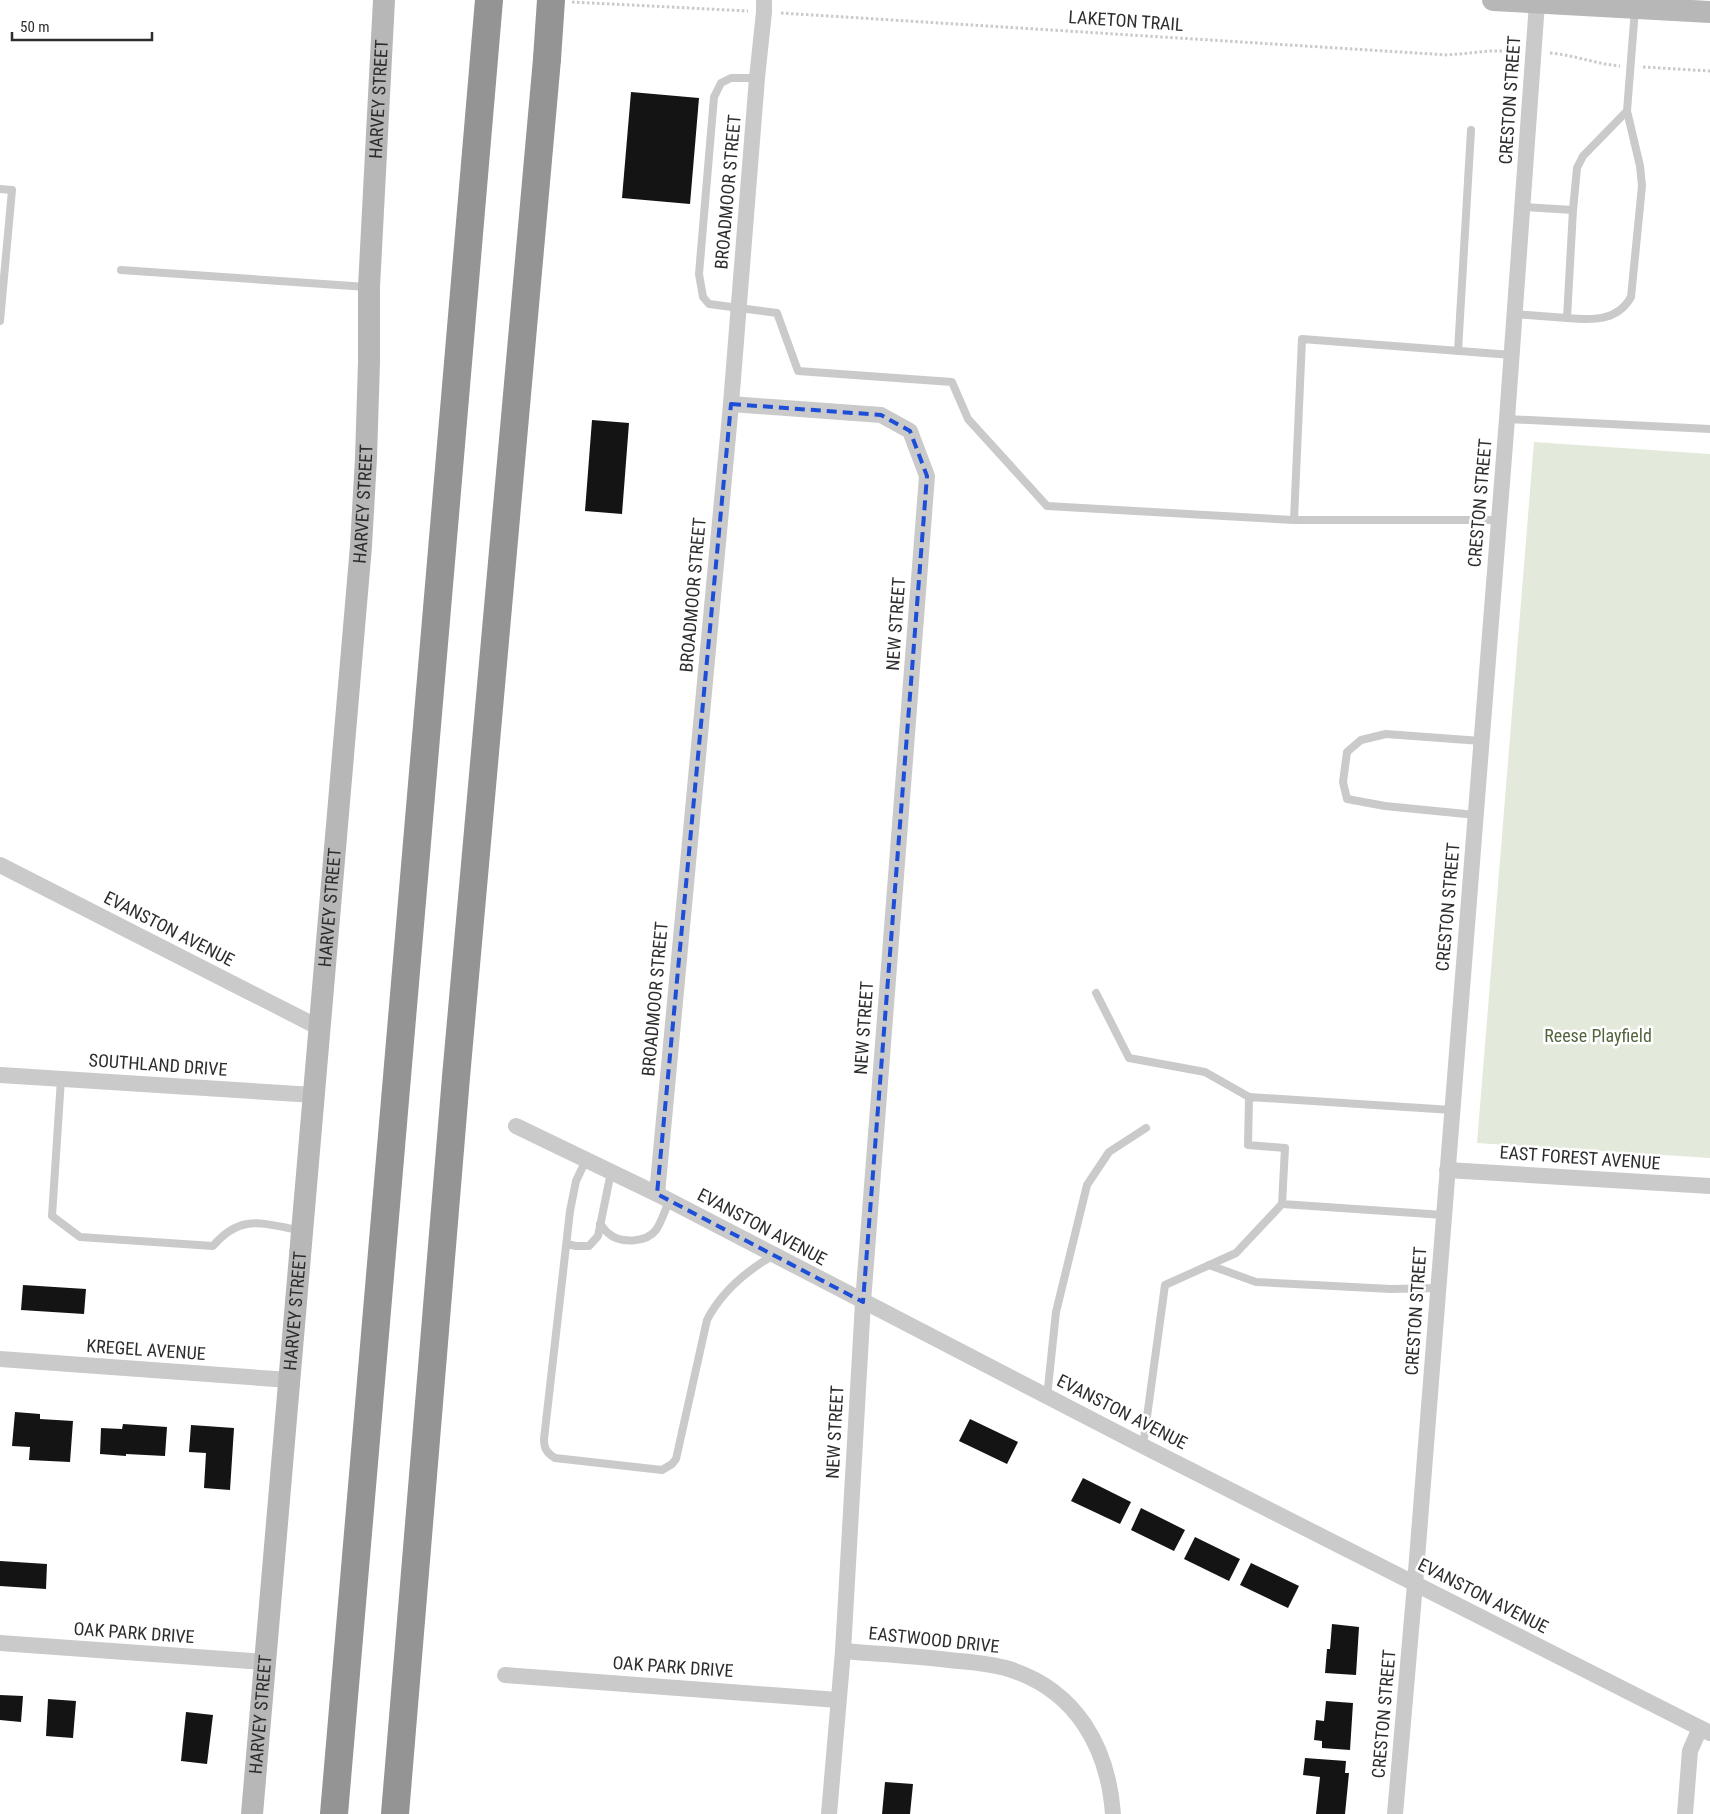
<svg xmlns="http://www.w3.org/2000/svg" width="1710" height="1814" font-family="'Roboto Condensed',sans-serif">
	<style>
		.green { fill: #e3eadb }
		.building { fill: #141414 }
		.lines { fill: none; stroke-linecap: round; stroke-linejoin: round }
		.path { stroke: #cacaca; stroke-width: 3; stroke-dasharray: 2.5 2.5; stroke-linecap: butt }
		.lane { stroke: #cacaca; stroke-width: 8 }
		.street { stroke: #cacaca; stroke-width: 16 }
		.secondary { stroke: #b7b7b7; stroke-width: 22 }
		.highway { stroke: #949494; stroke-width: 28 }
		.highway-bridge { stroke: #949494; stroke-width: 28 }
		.marked { fill: none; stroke: #1d4ed8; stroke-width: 4; stroke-dasharray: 10 6; stroke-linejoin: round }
		.labels { text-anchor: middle; stroke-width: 5; stroke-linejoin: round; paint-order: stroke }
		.street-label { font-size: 18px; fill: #2d2d2d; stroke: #fff }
		.park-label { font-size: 18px; fill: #52653d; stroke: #fff }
	</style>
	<rect width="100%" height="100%" fill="#fff"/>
	<polygon class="green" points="1534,442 1710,454 1710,1158 1477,1143"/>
	<g class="building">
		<polygon points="631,92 699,98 690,204 622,198"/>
		<polygon points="592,420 629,423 622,514 585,511"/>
		<polygon points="23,1285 86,1289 84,1314 21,1310"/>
		<polygon points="15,1412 40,1414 40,1419 73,1421 70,1462 29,1460 30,1447 12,1446"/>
		<polygon points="970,1419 1018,1442 1007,1464 959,1441"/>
		<polygon points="123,1424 167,1427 165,1456 126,1454 126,1456 100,1454 101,1428 122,1429"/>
		<polygon points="191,1425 234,1428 230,1490 204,1488 206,1453 189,1452"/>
		<polygon points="1083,1478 1131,1502 1120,1524 1071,1501"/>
		<polygon points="1141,1508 1185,1530 1174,1551 1131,1530"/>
		<polygon points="1195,1537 1240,1559 1229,1581 1184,1559"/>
		<polygon points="0,1561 47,1564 46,1589 0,1586"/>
		<polygon points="1251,1563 1299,1586 1288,1608 1240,1585"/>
		<polygon points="1332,1624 1359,1627 1356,1675 1325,1673 1327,1649 1330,1649"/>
		<polygon points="0,1695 23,1696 21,1722 0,1720"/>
		<polygon points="48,1699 76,1701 73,1738 46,1736"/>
		<polygon points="1326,1701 1353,1703 1350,1750 1322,1748 1322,1741 1314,1740 1316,1720 1324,1721"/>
		<polygon points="186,1712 213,1715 207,1764 181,1761"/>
		<polygon points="1305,1758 1346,1761 1345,1773 1349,1773 1345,1814 1316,1814 1320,1777 1303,1775"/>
		<polygon points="885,1782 913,1784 910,1814 882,1814"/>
	</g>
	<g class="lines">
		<g class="path">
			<polyline points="572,2 748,11"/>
			<polyline points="781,13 1448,55 1490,51 1516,51"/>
			<path d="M1550,53C1574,55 1596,64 1620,66"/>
			<polyline points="1643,67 1710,71"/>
		</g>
		<g class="lane">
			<polyline points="757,78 731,78 721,83 714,97 699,274 703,297 709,304 777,313 798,371 952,382 968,419 1047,506 1294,520 1498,520"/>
			<polyline points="0,189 12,190 0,321"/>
			<polyline points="1522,207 1573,210 1577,168 1583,156 1627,111 1635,9"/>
			<polyline points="121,270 367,287"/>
			<polyline points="1514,314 1567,318 1573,210"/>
			<path d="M1567,318C1591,320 1617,322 1631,297L1642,186L1640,166L1627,111"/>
			<polyline points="1458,351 1471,130"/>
			<polyline points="1507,419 1710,429"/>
			<polyline points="1294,520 1302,339 1512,355"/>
			<polyline points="1476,815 1385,806 1347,799 1343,782 1347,752 1361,740 1386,734 1481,741"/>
			<polyline points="1096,993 1129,1058 1205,1072 1249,1097"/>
			<path d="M61,1079L52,1216L80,1237L213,1246C241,1213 263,1224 299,1230"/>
			<path d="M586,1160L576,1181L570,1211L544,1439C544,1449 547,1453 555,1458L662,1470L672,1464L676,1459L707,1320C722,1291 746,1271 774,1255"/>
			<polyline points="1444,1215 1282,1204 1285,1148 1248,1145 1249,1097 1452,1110"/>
			<path d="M600,1224C603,1227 605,1231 608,1233C620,1244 646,1243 656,1230C662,1221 665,1210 669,1201"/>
			<polyline points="567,1244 576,1246 589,1246 598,1236 611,1172"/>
			<polyline points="1209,1265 1256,1282 1391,1289 1438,1288"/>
			<polyline points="1047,1397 1056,1312 1087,1185 1109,1152 1146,1128"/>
			<polyline points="1143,1446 1165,1285 1236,1253 1282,1204"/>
		</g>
		<g class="street">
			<polyline points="731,404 881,415 910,431 927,476 863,1302 843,1651 829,1814"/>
			<polyline points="0,865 320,1028"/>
			<polyline points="0,1075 314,1095"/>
			<polyline points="516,1126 657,1194 1143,1446 1710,1733"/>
			<polyline points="1447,1170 1710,1186"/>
			<polyline points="657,1194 731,404 757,78 764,12 764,0"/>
			<polyline points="0,1359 289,1380"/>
			<polyline points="0,1643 265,1662"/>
			<path d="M843,1651C878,1654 914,1656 949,1660C969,1662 990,1663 1009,1669C1076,1690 1108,1747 1113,1814"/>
			<polyline points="505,1675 838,1700"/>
			<polyline points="1395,1814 1415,1584 1507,419 1537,3"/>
			<polyline points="1685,1814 1690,1751 1700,1728"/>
		</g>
		<g class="secondary">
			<polyline points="1493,0 1710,12"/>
			<path id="s1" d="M252,1814L361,546L366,458L369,362V287L384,0"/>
		</g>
		<g class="highway">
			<polyline points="334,1814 489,0"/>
			<polyline points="395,1814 456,1077 547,59"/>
		</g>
		<polyline class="highway-bridge" points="547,59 551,0"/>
	</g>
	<path class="marked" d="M731,404L881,415L910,431L927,476L863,1302L657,1194Z"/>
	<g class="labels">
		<g class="street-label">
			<text transform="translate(1126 21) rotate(4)" y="6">LAKETON TRAIL</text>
			<text dy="6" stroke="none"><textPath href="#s1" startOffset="1720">HARVEY STREET</textPath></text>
			<text transform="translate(1510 100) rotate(-86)" y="6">CRESTON STREET</text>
			<text transform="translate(728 192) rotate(-85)" y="6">BROADMOOR STREET</text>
			<text transform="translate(1480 503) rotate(-85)" y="6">CRESTON STREET</text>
			<text dy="6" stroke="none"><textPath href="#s1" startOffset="1315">HARVEY STREET</textPath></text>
			<text transform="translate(693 595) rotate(-85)" y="6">BROADMOOR STREET</text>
			<text transform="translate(896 624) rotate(-86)" y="6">NEW STREET</text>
			<text transform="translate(1448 907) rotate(-85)" y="6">CRESTON STREET</text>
			<text dy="6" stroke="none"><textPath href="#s1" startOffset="910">HARVEY STREET</textPath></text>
			<text transform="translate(169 929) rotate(27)" y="6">EVANSTON AVENUE</text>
			<text transform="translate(655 999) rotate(-85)" y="6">BROADMOOR STREET</text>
			<text transform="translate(864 1028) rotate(-86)" y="6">NEW STREET</text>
			<text transform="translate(158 1065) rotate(4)" y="6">SOUTHLAND DRIVE</text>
			<text transform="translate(1580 1158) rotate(4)" y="6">EAST FOREST AVENUE</text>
			<text transform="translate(762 1227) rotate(28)" y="6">EVANSTON AVENUE</text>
			<text dy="6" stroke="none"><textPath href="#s1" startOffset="505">HARVEY STREET</textPath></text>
			<text transform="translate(1416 1311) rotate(-86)" y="6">CRESTON STREET</text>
			<text transform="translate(146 1350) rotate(4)" y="6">KREGEL AVENUE</text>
			<text transform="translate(1122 1412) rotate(27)" y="6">EVANSTON AVENUE</text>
			<text transform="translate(835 1432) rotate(-87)" y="6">NEW STREET</text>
			<text transform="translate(1483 1596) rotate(27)" y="6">EVANSTON AVENUE</text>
			<text transform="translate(134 1633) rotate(4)" y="6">OAK PARK DRIVE</text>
			<text transform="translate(934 1640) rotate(6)" y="6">EASTWOOD DRIVE</text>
			<text transform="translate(673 1667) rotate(4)" y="6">OAK PARK DRIVE</text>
			<text transform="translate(1384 1714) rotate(-85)" y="6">CRESTON STREET</text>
			<text dy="6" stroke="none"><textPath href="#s1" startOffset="100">HARVEY STREET</textPath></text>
		</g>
		<g class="park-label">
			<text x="1598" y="1042">Reese Playfield</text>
		</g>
	</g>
	<path d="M12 32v8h140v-8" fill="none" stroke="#2d2d2d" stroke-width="2.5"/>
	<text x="20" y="32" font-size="15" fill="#2d2d2d" stroke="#ffffff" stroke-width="4" paint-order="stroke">50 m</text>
</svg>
